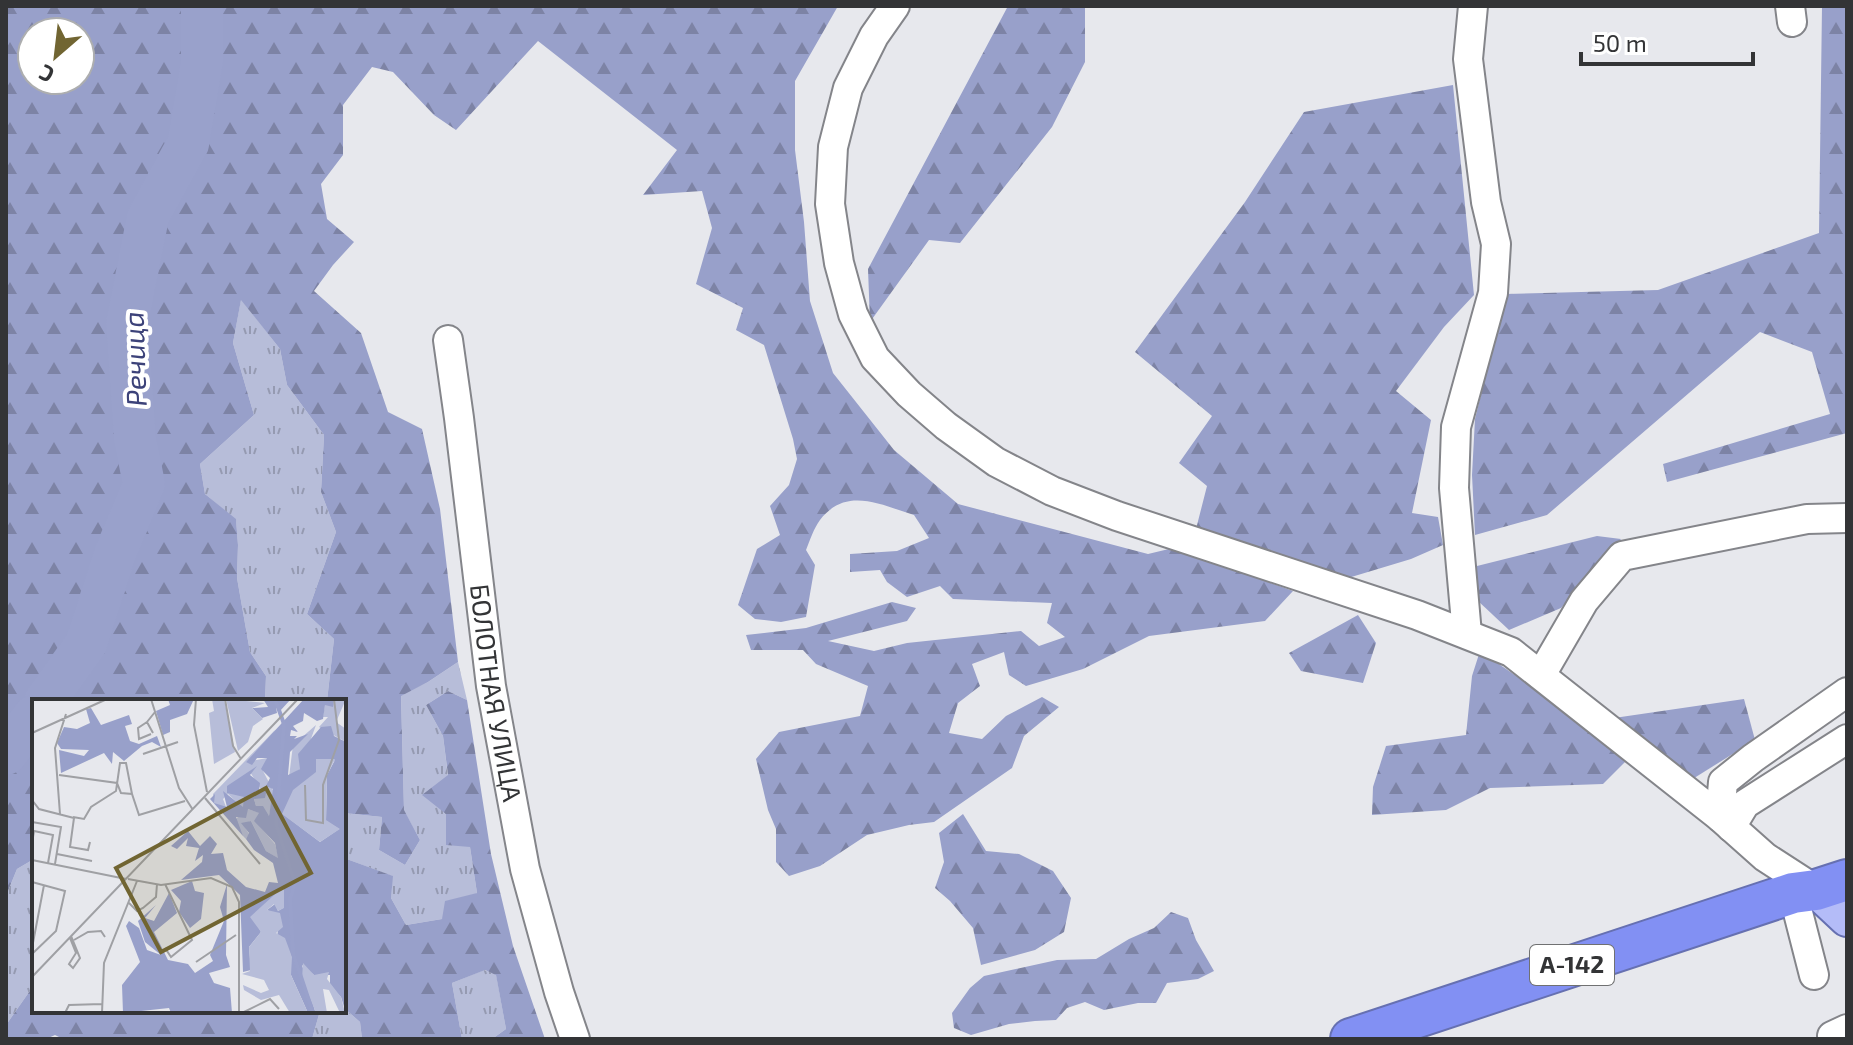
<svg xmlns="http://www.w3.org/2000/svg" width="1853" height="1045" font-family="'Exo 2',sans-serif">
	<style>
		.grass { fill: url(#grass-tufts) }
		.forest { fill: url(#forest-firs); fill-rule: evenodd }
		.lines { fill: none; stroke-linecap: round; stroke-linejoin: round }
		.river { stroke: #99a1cb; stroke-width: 42 }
		.minor-casing { stroke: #84858a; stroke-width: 32 }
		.major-casing { stroke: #6670b1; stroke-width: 38 }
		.highway-casing { stroke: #6670b1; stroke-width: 44 }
		.minor { stroke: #fff; stroke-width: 28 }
		.major { stroke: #b4bcf8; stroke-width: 34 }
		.highway { stroke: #8290f3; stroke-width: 40 }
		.labels { text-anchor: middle; stroke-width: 8; stroke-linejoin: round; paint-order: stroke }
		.shield { fill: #fff; stroke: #707172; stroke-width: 2 }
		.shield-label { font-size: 24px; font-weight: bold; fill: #333436 }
		.street-label { font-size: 26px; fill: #333436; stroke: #fff }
		.water-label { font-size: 28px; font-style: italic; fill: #3c4279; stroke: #fff }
		.inset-river { fill: none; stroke: #99a1cb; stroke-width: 4 }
		.inset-road { fill: none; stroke: #9fa0a4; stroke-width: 2 }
		.view { fill: #716532; fill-opacity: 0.15; stroke: #716532; stroke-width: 4 }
		.inset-edge { fill: none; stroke: #333436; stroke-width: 4 }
	</style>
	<defs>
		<pattern id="grass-tufts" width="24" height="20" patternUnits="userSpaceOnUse" patternTransform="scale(2)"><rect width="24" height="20" fill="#b7bdd9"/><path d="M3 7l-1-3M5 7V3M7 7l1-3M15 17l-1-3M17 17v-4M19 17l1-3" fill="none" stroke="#959ab1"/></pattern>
		<pattern id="forest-firs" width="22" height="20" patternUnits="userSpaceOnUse" patternTransform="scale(2)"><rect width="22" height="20" fill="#98a0ca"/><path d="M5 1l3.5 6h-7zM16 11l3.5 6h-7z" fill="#7d83a5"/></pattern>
	</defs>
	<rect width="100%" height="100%" fill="#e7e8ed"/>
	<g class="grass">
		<polygon points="241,299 280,349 287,385 324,435 321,492 336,532 307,614 334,639 327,701 265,701 266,676 250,652 237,578 238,545 236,520 205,494 200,464 254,415 233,343"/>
		<polygon points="458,662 467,700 448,691 426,705 443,736 448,776 447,814 470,847 477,893 442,919 406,925 391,898 392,876 344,858 344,813 382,817 379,850 405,865 420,840 404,811 401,695 428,682"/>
		<polygon points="34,859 34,985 6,1025 6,896 17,869"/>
		<polygon points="484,970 496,974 506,1029 492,1039 462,1039 452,983"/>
		<polygon points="344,1008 360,1022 362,1039 312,1039 320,1011 344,1011"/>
	</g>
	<g class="forest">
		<path d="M6,6H838L795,81V150L804,222L810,301L833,373L894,450L958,504L1148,554L1173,548L1293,591L1265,621L1149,636L1083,669L1026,686L1009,675L1004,652L972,664L980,686L958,703L949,733L982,739L1006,716L1042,697L1059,707L1024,736L1012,768L934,822L909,825L867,835L820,866L789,876L776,862V829L768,810L756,759L779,732L860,716L868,686L816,664L803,650H751L746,635L806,628L892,602L916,608L907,621L828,641L874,651L907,643L1021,631L1039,646L1065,637L1047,623L1052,603L953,599L940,586L907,597L887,582L880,570L850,572V554L897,551L929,538L914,515C881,505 846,486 820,520C814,528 810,540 806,550L815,565L806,617L781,622L755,619L738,605L757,549L780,535L770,506L789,485L797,459L793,439L764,345L736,330L743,308L696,284L712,228L702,191L643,195L677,150L538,41L456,130L434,115L393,72L372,67L343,105V155L321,184L327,219L354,242L333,265L314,291L361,333L388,412L422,429L440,509L458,662L428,682L401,696L404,810L420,840L405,865L379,850L382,817L344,813V701H327L334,639L307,614L336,532L321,492L324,435L287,385L280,349L241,300L233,343L254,415L200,464L205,494L236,519L238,545L237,578L250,652L266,676L265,701H34V859L17,869L6,896ZM32,32H80V80H32Z"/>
		<polygon points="1008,6 1085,6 1085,62 1052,127 960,243 929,240 870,322 868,269"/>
		<polygon points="1822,6 1847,6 1847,433 1667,482 1663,464 1830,414 1812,352 1760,332 1547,515 1475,535 1472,475 1475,419 1506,294 1658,290 1819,233"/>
		<polygon points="1453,85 1474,295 1444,327 1396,391 1431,420 1412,513 1438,517 1443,545 1411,559 1348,578 1196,529 1207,486 1179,463 1212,416 1135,352 1245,202 1304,112"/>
		<polygon points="1597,536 1621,539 1561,608 1509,630 1477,600 1477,566"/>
		<polygon points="1358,615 1376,643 1363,683 1301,671 1289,653"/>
		<polygon points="1480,651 1610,741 1625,762 1603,784 1490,788 1446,810 1372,815 1373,787 1386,746 1466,735 1472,676"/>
		<polygon points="448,691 467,700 491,854 513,946 545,1039 492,1039 506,1029 496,975 485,970 452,983 462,1039 362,1039 360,1022 344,1008 344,858 393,876 391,898 406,925 442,919 445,901 477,893 470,847 446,845 446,814 422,795 448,775 443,736 426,705"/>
		<polygon points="1744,699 1755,740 1691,780 1614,718"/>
		<polygon points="963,814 986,851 1019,854 1053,871 1071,898 1064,932 1035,950 981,965 973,928 950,901 935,888 944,862 939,833"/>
		<polygon points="1171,912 1188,918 1196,940 1214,971 1198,979 1167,983 1156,1003 1138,1003 1104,1010 1085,1002 1067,1008 1056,1020 1035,1021 1009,1024 971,1035 954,1028 952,1013 970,988 984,976 1057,960 1096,959 1129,939 1154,928"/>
		<polygon points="34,985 34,1011 320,1011 312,1039 63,1039 55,1035 46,1039 6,1039 6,1025"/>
	</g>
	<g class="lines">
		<g class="river">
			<polyline points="45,701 86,644 115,554 144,484 135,439 127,323 148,217 188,144 202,62 202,6"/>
			<polyline points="6,754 34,716"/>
		</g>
		<g class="minor-casing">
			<g id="minor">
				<polyline points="895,6 874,36 848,88 833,147 830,204 839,263 853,314 875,358 909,394 946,426 996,462 1052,491 1117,516 1417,615 1511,652 1720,817 1765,857 1816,890"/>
				<polyline points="1790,6 1792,22"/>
				<path id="s1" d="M448,340L459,418L491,686L525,869L559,992L575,1039"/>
				<polyline points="1467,634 1454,488 1456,427 1493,293 1496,244 1486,202 1468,59 1473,6"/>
				<polyline points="1541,675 1584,601 1622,556 1807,519 1847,518"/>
				<polyline points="1720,817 1723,782 1753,758 1847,692"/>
				<polyline points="1731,827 1745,804 1847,739"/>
				<polyline points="1793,893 1814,975"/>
				<polyline points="1832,1036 1847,1029"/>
			</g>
		</g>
		<g class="major-casing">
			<polyline id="major" points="1816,890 1847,919"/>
		</g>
		<g class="highway-casing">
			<polyline id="highway" points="1351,1039 1793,893 1816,890 1847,880"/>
		</g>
		<use href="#minor" class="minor"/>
		<use href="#major" class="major"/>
		<use href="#highway" class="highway"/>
	</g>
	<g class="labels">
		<rect class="shield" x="1530" y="945" width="84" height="40" rx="6"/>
		<g class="shield-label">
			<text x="1572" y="973">А-142</text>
		</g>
		<g class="street-label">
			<text dy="9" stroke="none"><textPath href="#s1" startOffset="356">БОЛОТНАЯ УЛИЦА</textPath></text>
		</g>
		<g class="water-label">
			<text transform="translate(135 359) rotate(-92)" y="10">Речица</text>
		</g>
	</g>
	<g transform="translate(32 699)">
		<rect width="314" height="314" fill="#e7e8ed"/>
		<path d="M302,0H314L304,23L314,30V43L287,28L296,18H291L293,5ZM284,26L268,70L257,78L261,46ZM243,31L236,45L214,63L235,59L231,72L242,93L237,117L224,107L222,100L230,92L218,73L196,89L212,98L213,109L228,114L224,123L243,145L247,160L234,152L219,122L211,125L217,135L214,140L211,137L202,122L213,111L196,95L191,100L197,116L182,104L181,95Z" fill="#b7bdd9"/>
		<path d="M136,0H162L155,15L138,21V33L131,36L124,12L138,6ZM231,0H259L248,12L244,8L245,14L230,19L220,9L236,8ZM272,0H302L301,8L293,6L291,20L285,22L272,14L271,22L261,27L266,33L259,31L258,37H265L262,40L276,35L258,53L256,76L268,70L266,55L289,28L299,27L302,37L314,43V314L309,298L298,287V276H282L270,266L283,312L276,314L259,276L256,252L245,238L248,218L235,211L243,205L246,212L251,209L250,190L221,217L229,233L217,248L219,271L211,273L208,196L187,176L149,181L170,163L171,156L163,162L167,149L154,147L156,139L145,150L139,147L156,132L168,147L178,137L185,145L179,155L191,154L195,171L214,188L233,193L237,183L246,184L241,164L222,151L214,140L217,134L209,124L219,122L234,152L246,159L243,144L222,122L227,114L216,110L214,119L204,118L211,137L178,100L183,95L182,104L195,108L191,92L211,108L212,98L195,94V87L225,67L218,76L228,84L227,92L235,89L233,99L222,100L224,107H231L237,117L241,90L234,87L238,79L229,70L235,59H225L220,66L214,63ZM303,61L295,76L294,122L307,130L288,143L251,115L262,96ZM59,9L69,26L97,16L100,25L93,27L98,42L107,45L125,37L129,48L120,43L110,47L92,62L81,53L80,65L72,54L29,74L27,51L52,57L57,51L29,50L25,44L32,28L45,30L58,24L54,10ZM160,182L163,192L172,194L169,220L158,229L147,213L149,202L139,191ZM195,185L194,256L198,268L177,274L182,284L198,289L200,314H139L137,309L91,314L90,286L108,263L94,227L97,222L107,229L115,251L129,256L113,243L106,222L124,206L113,219L122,222L137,194L145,214L122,233L136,261L156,265L163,274L181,262L178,256L192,222L188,208Z" fill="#98a0ca" fill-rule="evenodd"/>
		<path d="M252,187V209L246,212L242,205L235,211L248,214L251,228L244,234L253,239L260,258L259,276L276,314H258L247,296L229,301L212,291L211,286L229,294L237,291L232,281L210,275L218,272L217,248L229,233L218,218ZM271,264L282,276L297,273L295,280L309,298L313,314H308L297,291L291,290L295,314H284L270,280Z" fill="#b7bdd9"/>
		<path d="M180,0H192L203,53L182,65L177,14L182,12ZM194,0L233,4L220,9L231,20L221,27L216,43L206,52ZM284,60H303L295,76L294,121L308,130L288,143L250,115L261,91L284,73Z" fill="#b7bdd9"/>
		<path class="inset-river" d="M243,0L252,25L244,125L263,184L258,200L261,254L281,314"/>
		<path class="inset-road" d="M119,0L147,89L161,111M164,0L162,26L175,93M193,0L201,47L209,60M115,23L106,29L107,40L119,35M0,34L75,0M121,34L115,23L123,13M111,55L146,43M27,76L85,84L89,94L100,95L107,116L153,102M273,86L274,121L291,124V86L307,41L302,0M173,99L228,165M0,101L7,110L42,119L38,148L56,151L58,143M28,115L23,49L34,15M41,118L52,120L59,108L84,92L88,64H94L100,95M0,123L29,128L23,165M0,144L2,132L21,136L16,164M25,155L60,162M0,161L94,180M96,180L129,186L179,179L200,188L207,203V314M0,183L33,192L24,232L0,255M133,185L160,241L139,258L133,249M97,204L105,212L111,209L124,198L125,185M38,239L44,254L37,265L41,269L48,259L39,237M42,241L56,233L69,232L73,238M0,249L12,186M164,263L204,236M0,278L266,0M212,313L238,300L247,310M33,314L37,306L70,305M70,314L72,264L105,182"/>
		<path class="view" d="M234,89L279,174L129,253L84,169Z"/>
		<rect width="314" height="314" class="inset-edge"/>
	</g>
	<rect width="1853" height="1045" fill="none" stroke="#333436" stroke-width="16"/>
	<g transform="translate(56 56) rotate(208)"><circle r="38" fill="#ffffff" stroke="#adaeaf" stroke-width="2"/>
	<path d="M0-6L14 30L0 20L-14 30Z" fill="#716532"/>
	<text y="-12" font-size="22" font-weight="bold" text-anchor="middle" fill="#333436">С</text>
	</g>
	<path d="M1581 52v12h172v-12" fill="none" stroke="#333436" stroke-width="4"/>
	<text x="1593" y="52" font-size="24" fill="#333436" stroke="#ffffff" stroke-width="6" paint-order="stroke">50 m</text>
</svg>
